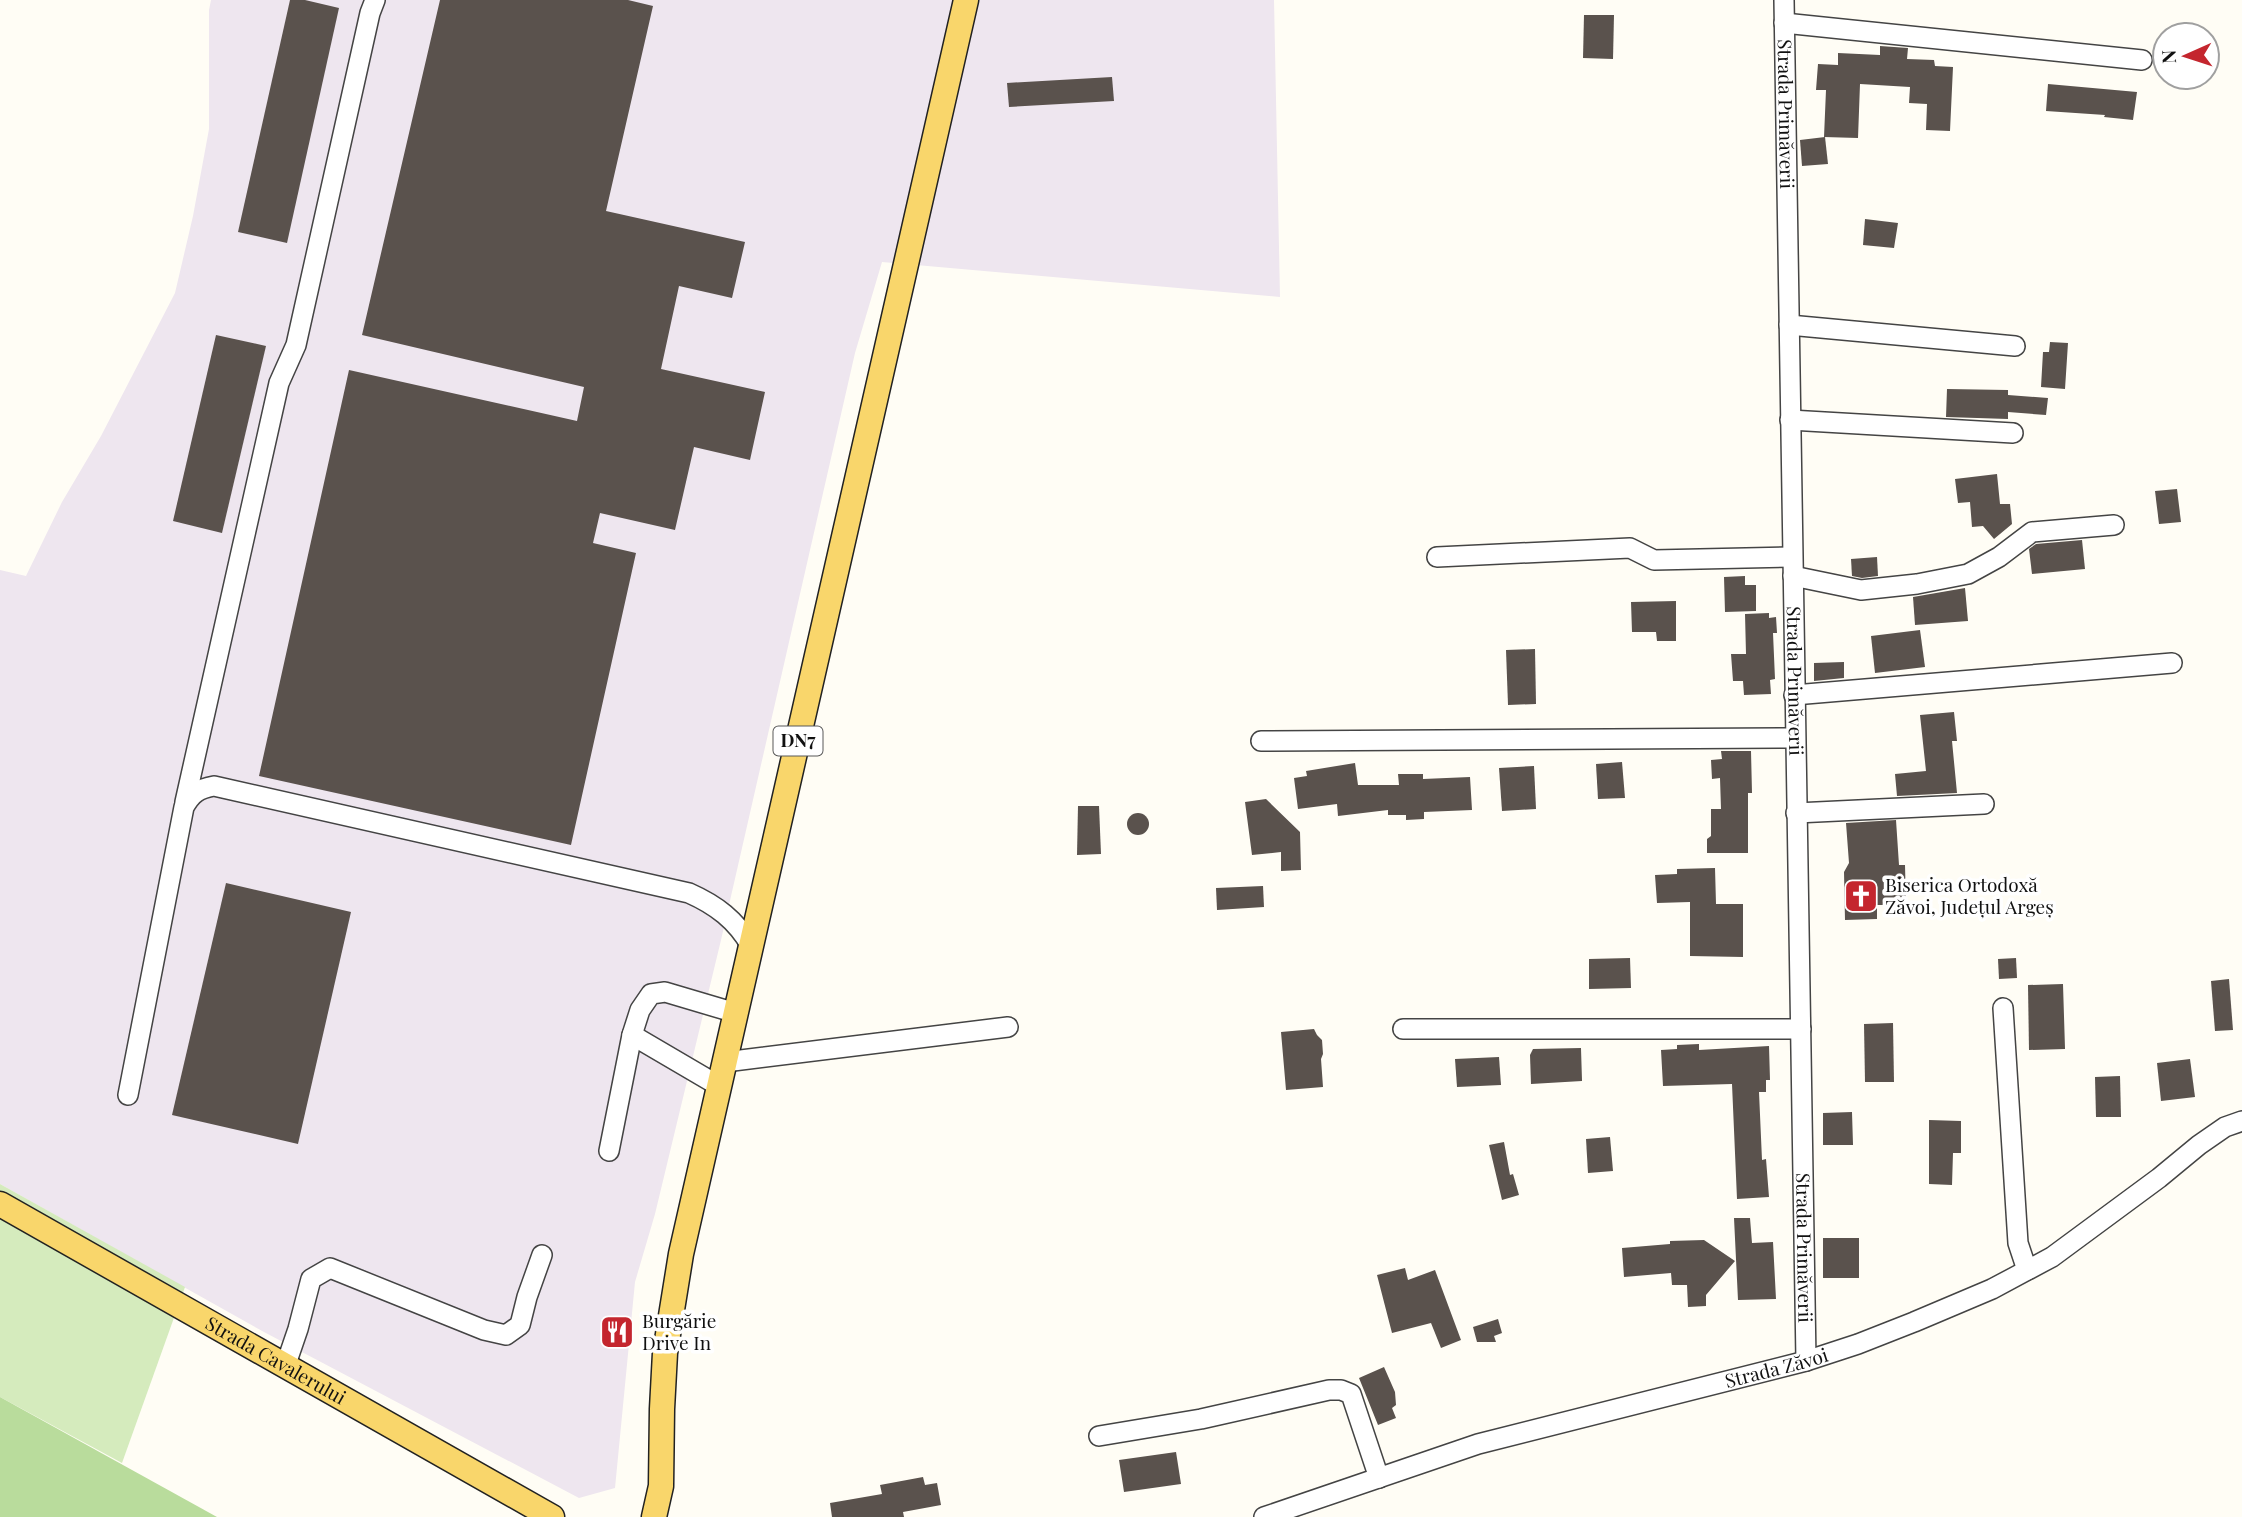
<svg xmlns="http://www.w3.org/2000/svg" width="2242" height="1517" font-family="'Playfair Display',serif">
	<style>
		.industrial { fill: #eee6ef }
		.green { fill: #d5ebbd }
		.forest { fill: #b9dc9c }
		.building { fill: #5a524d }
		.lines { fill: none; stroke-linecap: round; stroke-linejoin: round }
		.minor-casing { stroke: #444; stroke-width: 22 }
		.major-casing { stroke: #222; stroke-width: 27 }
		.minor { stroke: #fff; stroke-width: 19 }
		.major { stroke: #f9d66b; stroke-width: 24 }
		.labels { text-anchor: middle; stroke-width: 7; stroke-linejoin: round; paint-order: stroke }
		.shield { fill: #fff; stroke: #585858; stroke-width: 2 }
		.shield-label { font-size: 18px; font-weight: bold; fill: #111 }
		.street-label { font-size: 19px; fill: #111; stroke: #fff }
		.poi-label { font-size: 19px; fill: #111; stroke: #fff; text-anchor: start }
	</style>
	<rect width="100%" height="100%" fill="#fffdf5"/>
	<polygon class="industrial" points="211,0 1274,0 1280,297 882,262 855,353 721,940 655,1214 635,1282 615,1488 579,1498 264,1332 0,1184 0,570 26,576 62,502 101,436 175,293 193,216 209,129 209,10"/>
	<polygon class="green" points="0,1184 185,1287 122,1463 0,1397"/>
	<polygon class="forest" points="0,1397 217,1517 0,1517"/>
	<g class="building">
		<polygon points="290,0 305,0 339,8 287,243 238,232"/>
		<polygon points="440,0 628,0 653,6 606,211 745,242 732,298 679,286 661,369 765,392 750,460 694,447 675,530 600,513 593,543 636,553 571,845 259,776 349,370 577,421 584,387 362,335"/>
		<polygon points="1584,15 1614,15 1613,59 1583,58"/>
		<polygon points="1880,46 1908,48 1907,59 1934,60 1935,66 1953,67 1950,131 1926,130 1927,104 1909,103 1910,87 1860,84 1858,138 1824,137 1826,90 1816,90 1818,64 1838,65 1838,53 1880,55"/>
		<polygon points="1112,77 1114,101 1009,107 1007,83"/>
		<polygon points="2048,84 2137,92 2133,120 2104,117 2105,115 2046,111"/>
		<polygon points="1825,137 1828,164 1802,166 1800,140"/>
		<polygon points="1865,219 1898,223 1894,248 1863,245"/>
		<polygon points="216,335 266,346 222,533 173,521"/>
		<polygon points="2050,342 2068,343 2065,389 2041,387 2043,352 2049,352"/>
		<polygon points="1947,389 2008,390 2008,395 2048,398 2046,415 2008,412 2008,419 1946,417"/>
		<polygon points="1997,474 2000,504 2010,504 2012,524 1994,539 1983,526 1972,527 1970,502 1958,503 1955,479"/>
		<polygon points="2177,489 2181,522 2159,524 2155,491"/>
		<polygon points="2082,540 2085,569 2032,574 2029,549 2036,544"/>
		<polygon points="1877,557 1878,576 1862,578 1852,576 1851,559"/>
		<polygon points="1745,576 1745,585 1756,585 1756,611 1725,612 1724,577"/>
		<polygon points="1965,588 1968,621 1915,625 1913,597"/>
		<polygon points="1676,601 1676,641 1657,641 1656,632 1632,632 1631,602"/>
		<polygon points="1769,613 1769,618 1776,617 1777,633 1773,633 1775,679 1770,680 1771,694 1744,695 1743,681 1733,681 1731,654 1746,654 1745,614"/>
		<polygon points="1920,630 1925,667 1875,673 1871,636"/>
		<polygon points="1535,649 1536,704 1508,705 1506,650"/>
		<polygon points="1844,662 1844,678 1814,681 1814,663"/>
		<polygon points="1954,712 1957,741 1952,741 1957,793 1897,796 1895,774 1926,771 1920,715"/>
		<polygon points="1721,751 1751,751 1752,793 1748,793 1748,853 1707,853 1707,839 1711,836 1711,809 1721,809 1720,778 1712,779 1711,760 1722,759"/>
		<polygon points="1622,762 1625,798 1598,799 1596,764"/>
		<polygon points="1355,763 1358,785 1399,785 1398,774 1423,774 1423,779 1470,777 1472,810 1424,812 1424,819 1406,820 1406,815 1388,815 1388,810 1338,816 1337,804 1298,809 1294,778 1307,776 1306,771"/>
		<polygon points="1534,766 1536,809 1502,811 1499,768"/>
		<polygon points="1266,799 1300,832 1301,870 1281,871 1281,852 1252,855 1245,802"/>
		<polygon points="1078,806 1099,806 1101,854 1077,855"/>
		<circle cx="1138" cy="824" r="11"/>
		<polygon points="1896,820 1899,865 1905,865 1906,905 1877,905 1877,919 1845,920 1844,872 1849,863 1846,823"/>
		<polygon points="1715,868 1716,904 1743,904 1743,957 1690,956 1690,902 1657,903 1655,875 1677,874 1677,869"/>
		<polygon points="226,883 351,912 298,1144 172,1115"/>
		<polygon points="1263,886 1264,907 1217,910 1216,888"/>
		<polygon points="1630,958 1631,988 1589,989 1589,959"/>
		<polygon points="2016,958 2017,978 1999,979 1998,959"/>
		<polygon points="2229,979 2233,1030 2215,1031 2211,981"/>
		<polygon points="2063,984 2065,1049 2029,1050 2028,985"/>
		<polygon points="1893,1023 1894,1082 1865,1082 1864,1024"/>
		<polygon points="1314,1029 1317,1035 1322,1040 1323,1054 1321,1059 1323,1087 1286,1090 1281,1032"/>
		<polygon points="1699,1044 1699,1050 1769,1046 1770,1080 1766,1080 1766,1092 1759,1092 1762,1160 1766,1159 1769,1197 1737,1199 1732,1084 1663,1086 1661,1050 1677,1049 1677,1045"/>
		<polygon points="1581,1048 1582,1081 1531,1084 1530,1055 1533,1049"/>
		<polygon points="1499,1057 1501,1085 1457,1087 1455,1059"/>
		<polygon points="2190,1059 2195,1097 2161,1101 2157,1063"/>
		<polygon points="2120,1076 2121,1117 2096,1117 2095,1077"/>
		<polygon points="1852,1112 1853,1145 1823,1145 1823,1113"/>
		<polygon points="1929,1120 1961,1121 1961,1153 1953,1153 1952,1185 1929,1184"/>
		<polygon points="1610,1137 1613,1171 1588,1173 1586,1139"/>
		<polygon points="1504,1142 1510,1175 1513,1174 1519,1195 1502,1200 1489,1145"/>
		<polygon points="1734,1218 1750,1218 1752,1243 1773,1242 1776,1299 1738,1300"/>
		<rect x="1823" y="1238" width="36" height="40"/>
		<polygon points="1704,1240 1735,1261 1706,1295 1706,1306 1688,1307 1687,1285 1672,1285 1671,1273 1624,1277 1622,1248 1670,1244 1670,1241"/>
		<polygon points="1405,1268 1408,1280 1435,1270 1461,1340 1441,1348 1431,1323 1392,1333 1377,1275"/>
		<polygon points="1498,1319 1502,1333 1494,1336 1496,1342 1477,1342 1473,1327"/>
		<polygon points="1384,1367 1395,1392 1396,1405 1392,1408 1396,1418 1378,1425 1359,1378"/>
		<polygon points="1176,1452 1181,1484 1124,1492 1119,1460"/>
		<polygon points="923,1477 925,1485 937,1483 941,1505 903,1512 904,1517 832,1517 830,1503 882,1494 880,1485"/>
	</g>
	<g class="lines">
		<g class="minor-casing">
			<g id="minor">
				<path id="s1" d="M1784,0L1806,1361"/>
				<polyline points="1784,23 2142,60"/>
				<polyline points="1789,325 2015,346"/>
				<polyline points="1790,420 2013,433"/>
				<polyline points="1437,557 1630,548 1654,560 1792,557"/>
				<polyline points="1793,576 1861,590 1917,584 1968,574 1999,557 2032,532 2114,525"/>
				<polyline points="1794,695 2172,663"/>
				<polyline points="1261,741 1795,738"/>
				<polyline points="185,802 279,383 296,345 370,13 375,0"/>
				<polyline points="1796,813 1984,804"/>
				<polyline points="2003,1008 2018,1243 2027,1270"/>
				<polyline points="1403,1029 1801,1029"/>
				<polyline points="632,1035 719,1086"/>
				<polyline points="725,1062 1008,1027"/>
				<path d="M128,1095L184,807C192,793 198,789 214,786L689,893C716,905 736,920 751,946"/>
				<polyline points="609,1151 632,1035 640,1010 651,994 665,992 736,1013"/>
				<polyline points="285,1367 298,1329 311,1279 330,1268 484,1330 506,1335 520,1325 527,1297 542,1255"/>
				<polyline points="1099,1436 1201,1419 1329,1390 1341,1390 1351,1394 1379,1478"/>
				<path id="s2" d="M1264,1517L1478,1444L1806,1361L1858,1344L1914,1322L1992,1289L2052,1257L2159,1178L2199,1145L2225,1127L2242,1121"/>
			</g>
		</g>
		<g class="major-casing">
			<g id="major">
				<path id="s3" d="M0,1204L552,1517"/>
				<polyline points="654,1517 661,1486 662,1409 665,1353 681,1254 966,0"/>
			</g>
		</g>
		<use href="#minor" class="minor"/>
		<use href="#major" class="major"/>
	</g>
	<defs>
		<g id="church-square" transform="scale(1.75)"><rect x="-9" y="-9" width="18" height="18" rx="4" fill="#c4262e" stroke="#fff"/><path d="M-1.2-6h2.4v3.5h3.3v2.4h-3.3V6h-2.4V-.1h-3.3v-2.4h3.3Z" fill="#fff"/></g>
		<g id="restaurant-square" transform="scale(1.75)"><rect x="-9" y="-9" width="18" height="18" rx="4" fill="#c4262e" stroke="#fff"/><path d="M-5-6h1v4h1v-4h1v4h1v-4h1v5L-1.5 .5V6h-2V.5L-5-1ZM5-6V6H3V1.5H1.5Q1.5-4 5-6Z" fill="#fff"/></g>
	</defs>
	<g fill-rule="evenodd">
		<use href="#church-square" x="1861" y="896"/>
		<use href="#restaurant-square" x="617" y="1332"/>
	</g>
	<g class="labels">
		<rect class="shield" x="773.5" y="726.5" width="49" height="29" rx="5"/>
		<g class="shield-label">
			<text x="798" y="747">DN7</text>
		</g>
		<g class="street-label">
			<text dy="7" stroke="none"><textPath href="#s1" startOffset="114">Strada Primăverii</textPath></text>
			<text dy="7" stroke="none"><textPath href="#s1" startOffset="681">Strada Primăverii</textPath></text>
			<text dy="7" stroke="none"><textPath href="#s1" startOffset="1248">Strada Primăverii</textPath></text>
			<text dy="7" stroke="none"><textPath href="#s3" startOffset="317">Strada Cavalerului</textPath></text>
			<text dy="7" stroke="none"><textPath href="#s2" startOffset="534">Strada Zăvoi</textPath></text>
		</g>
		<g class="poi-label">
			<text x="1885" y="892">Biserica Ortodoxă<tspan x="1885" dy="22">Zăvoi, Județul Argeș</tspan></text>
			<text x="642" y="1328">Burgărie<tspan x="642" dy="22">Drive In</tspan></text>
		</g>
	</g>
	<g transform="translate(2186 56) rotate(267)"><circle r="33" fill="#ffffff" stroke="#a0a0a0" stroke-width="2"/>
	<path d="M0-5L12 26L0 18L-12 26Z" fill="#c4262e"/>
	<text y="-10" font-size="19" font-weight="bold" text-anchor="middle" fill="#111111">N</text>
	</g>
</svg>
